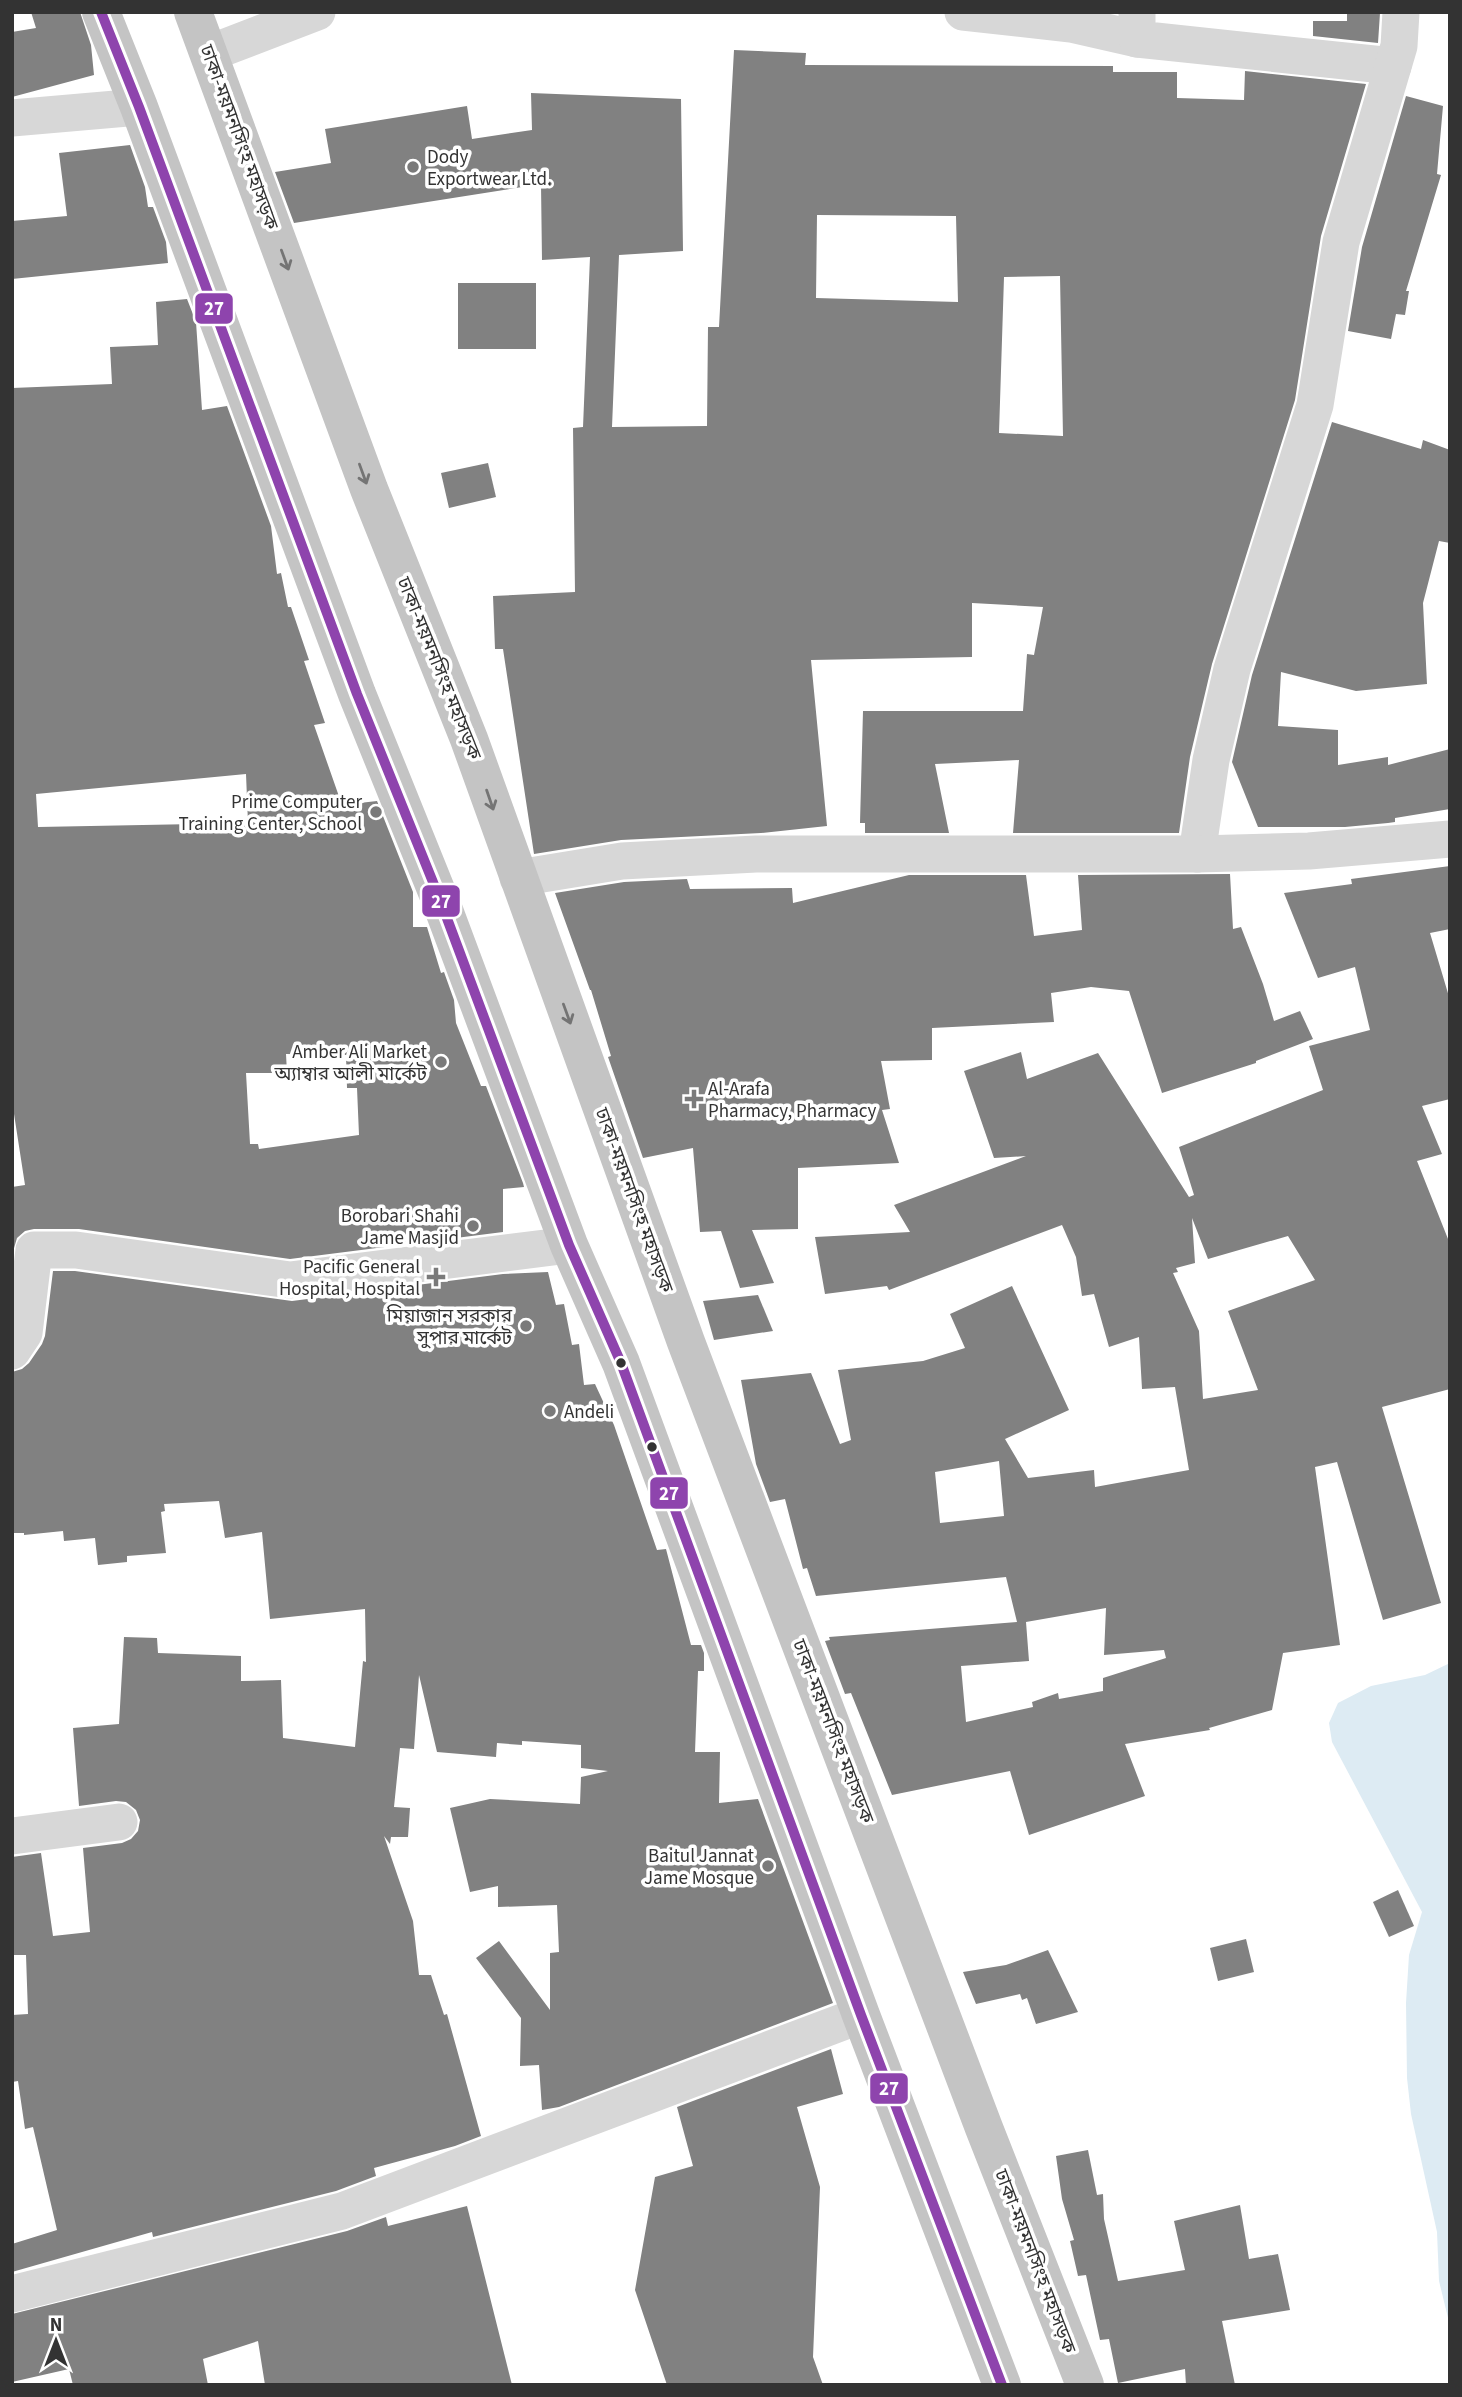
<svg xmlns="http://www.w3.org/2000/svg" width="1462" height="2397" font-family="'Source Sans 3','Noto Sans Bengali',sans-serif">
	<style>
		.water { fill: #ddebf3 }
		.building { fill: #818181; fill-rule: evenodd }
		.lines { fill: none; stroke-linecap: round; stroke-linejoin: round }
		.minor { stroke: #d7d7d7; stroke-width: 37 }
		.highway { stroke: #c4c4c4; stroke-width: 38 }
		.bus-1-casing { stroke: #fff; stroke-width: 16 }
		.bus-1 { stroke: #8e44ad; stroke-width: 10 }
		.oneway { stroke: #747474 }
		.poi-dot { fill: #7a7a7a; stroke: #fff; stroke-width: 2.5 }
		.bus-dot { fill: #333; stroke: #fff; stroke-width: 2.5 }
		.labels { text-anchor: middle; stroke-width: 7; stroke-linejoin: round; paint-order: stroke }
		.street-label { font-size: 19px; fill: #333; stroke: #fff }
		.poi-label { font-size: 19px; fill: #333; stroke: #fff; text-anchor: end }
		.line-badge { stroke: #fff; stroke-width: 2.5 }
		.badge-label { font-size: 19px; text-anchor: middle; font-weight: bold; fill: #fff }
	</style>
	<rect width="100%" height="100%" fill="#fff"/>
	<polygon class="water" points="1450,1663 1450,2326 1439,2281 1437,2232 1411,2114 1407,2078 1406,2003 1409,1955 1422,1912 1332,1742 1329,1723 1338,1703 1371,1686 1425,1675"/>
	<g class="building">
		<polygon points="31,12 80,12 91,45 94,75 12,97 12,32 36,28"/>
		<polygon points="1347,13 1380,13 1378,43 1313,36 1313,21 1347,21"/>
		<path d="M734,50L806,53L805,65L1113,66V72H1177V98L1244,100L1245,71L1366,84L1321,236L1295,400L1212,664L1190,757L1179,833H1013L1019,760L935,764L949,833H865V823H860L863,711H1023L1027,654L1034,655L1043,607L972,603V657L811,660L827,826L761,833L621,840L534,854L503,649H495L493,596L575,592L573,428L583,427L590,257L542,260L541,184L294,223L275,172L331,163L325,129L467,106L472,139L532,130L531,93L681,99L683,251L619,255L612,427L707,426L708,327H719ZM817,215L956,216L958,302L816,298ZM1060,276L1063,436L999,433L1004,277Z"/>
		<polygon points="1406,96 1443,106 1437,174 1441,175 1406,291 1409,291 1405,315 1396,314 1391,339 1348,331 1362,247"/>
		<polygon points="130,145 145,187 148,207 153,207 166,242 168,263 12,279 12,221 67,216 59,153"/>
		<rect x="458" y="283" width="78" height="66"/>
		<path d="M187,299L196,322L202,410L227,406L271,526L277,574L281,573L288,607H291L309,660L304,661L325,723L314,725L342,805L377,801L413,892V927H427L441,973L444,972L454,1000L456,1023L481,1086H486L523,1183L524,1187L503,1189V1232L290,1259L79,1229H34L25,1231L17,1238L12,1255V1187L25,1185L12,1101V388L112,384L110,347L158,345L156,302ZM246,774L248,823L38,827L36,794ZM286,1054L346,1055L347,1088H357L359,1135L259,1149L258,1144H250L246,1073H287Z"/>
		<polygon points="1332,422 1421,449 1423,440 1450,450 1450,543 1439,541 1423,603 1427,684 1356,691 1281,672 1278,726 1338,730 1338,765 1388,757 1388,765 1450,749 1450,809 1395,818 1395,822 1388,823 1345,827 1258,827 1232,762 1252,675"/>
		<polygon points="488,463 496,497 449,508 441,473"/>
		<path d="M1450,866V929L1430,933L1450,1000V1099L1422,1106L1442,1154L1417,1161L1450,1244V1389L1382,1407L1441,1603L1383,1620L1337,1462L1315,1467L1340,1645L1283,1653L1272,1710L1209,1728L1210,1730L1125,1744L1145,1796L1029,1835L1010,1771L892,1795L851,1693L845,1694L825,1641L830,1640L829,1637L1017,1622L1006,1577L816,1596L807,1568L803,1569L785,1499L770,1502L756,1464L741,1380L811,1373L840,1444L851,1440L838,1370L923,1361L965,1348L950,1314L1012,1286L1069,1410L1005,1439L1028,1478L1094,1470L1095,1487L1189,1470L1175,1387L1142,1389L1139,1337L1109,1347L1094,1294L1082,1296L1076,1257L1062,1225L889,1290L887,1286L825,1294L815,1237L910,1232L894,1205L1026,1156L994,1158L964,1071L1021,1052L1027,1079L1098,1053L1189,1197L1194,1195L1179,1147L1323,1090L1309,1046L1370,1030L1355,967L1318,978L1284,893L1352,884L1351,879ZM1192,1218L1208,1259L1288,1236L1315,1280L1228,1311L1258,1390L1203,1399L1199,1331L1173,1273L1178,1272L1176,1268L1195,1263ZM999,1461L1004,1516L940,1523L935,1472ZM1106,1608L1104,1655L1164,1650L1166,1658L1103,1678V1691L1059,1699L1058,1693L1032,1702L1033,1707L966,1722L961,1666L1029,1661L1026,1622Z"/>
		<polygon points="1230,874 1233,929 1241,927 1263,984 1274,1021 1300,1011 1313,1039 1256,1061 1256,1063 1162,1093 1129,991 1091,987 1051,993 1054,1022 932,1028 932,1060 881,1061 890,1109 882,1110 899,1163 798,1168 798,1229 752,1230 774,1283 740,1288 721,1231 700,1232 693,1148 643,1158 608,1057 611,1056 591,990 590,990 555,893 624,882 687,879 690,889 792,888 793,903 909,875 1026,875 1034,936 1082,930 1078,875"/>
		<polygon points="53,1271 75,1271 292,1301 503,1274 548,1272 556,1305 564,1304 572,1345 579,1344 584,1385 595,1384 614,1425 657,1550 666,1549 691,1645 701,1645 704,1653 704,1671 698,1671 695,1752 720,1752 719,1803 758,1799 833,2003 559,2107 542,2110 539,2065 520,2066 521,2018 476,1958 499,1941 550,2010 550,1953 559,1952 557,1905 498,1907 498,1886 470,1892 450,1808 490,1799 580,1804 581,1777 608,1771 581,1768 581,1745 522,1741 522,1745 497,1743 496,1757 437,1752 419,1675 414,1749 400,1748 394,1807 410,1808 408,1837 391,1837 390,1844 384,1836 413,1921 419,1975 431,1975 444,2015 447,2014 481,2136 455,2146 374,2168 376,2176 336,2191 153,2237 152,2232 12,2272 12,2244 57,2230 33,2127 25,2129 18,2081 12,2082 12,2015 28,2014 26,1955 12,1955 12,1857 41,1853 53,1936 90,1932 83,1848 122,1843 131,1839 138,1831 140,1820 136,1810 126,1802 116,1801 79,1806 73,1728 119,1724 124,1637 157,1638 158,1653 241,1656 241,1681 281,1680 283,1738 355,1747 363,1661 366,1662 365,1609 270,1619 262,1532 225,1538 219,1501 164,1504 165,1511 161,1512 166,1553 127,1556 127,1562 98,1565 95,1538 64,1541 63,1531 24,1535 24,1533 12,1533 12,1372 22,1369 29,1363 42,1344 45,1336"/>
		<polygon points="758,1295 773,1331 714,1340 703,1301"/>
		<polygon points="1398,1890 1414,1926 1389,1937 1373,1902"/>
		<polygon points="1246,1939 1254,1972 1218,1981 1210,1948"/>
		<polygon points="1048,1950 1078,2012 1036,2024 1027,1998 1022,2000 1020,1994 976,2004 963,1972 1006,1965"/>
		<polygon points="831,2049 843,2094 797,2107 820,2187 813,2357 823,2385 667,2385 635,2290 655,2177 693,2166 677,2107"/>
		<polygon points="1088,2150 1097,2195 1103,2194 1104,2219 1118,2281 1185,2270 1174,2221 1240,2205 1249,2259 1278,2254 1290,2310 1222,2321 1235,2385 1186,2385 1185,2369 1118,2383 1109,2339 1100,2340 1086,2275 1078,2276 1070,2241 1074,2240 1062,2199 1056,2156"/>
		<polygon points="467,2206 512,2385 265,2385 258,2341 203,2359 208,2385 73,2385 69,2369 12,2382 12,2314 347,2231 386,2217 388,2226"/>
	</g>
	<g class="lines">
		<g class="minor">
			<polyline points="963,12 1071,24 1137,39"/>
			<polyline points="1137,12 1137,39 1393,66"/>
			<polyline points="210,53 317,12"/>
			<polyline points="12,118 139,107"/>
			<polyline points="1197,854 1211,760 1232,669 1315,405 1341,242 1399,46 1401,12"/>
			<polyline points="518,878 622,861 756,854 1197,854 1309,851 1450,839"/>
			<polyline points="12,1351 24,1333 34,1250 76,1250 290,1280 569,1245"/>
			<polyline points="12,1836 119,1822"/>
			<polyline points="12,2294 342,2211 861,2015"/>
		</g>
		<g class="highway">
			<polyline points="101,12 139,107 357,694 439,897 569,1245 621,1363 861,2015 1002,2385"/>
			<polyline points="193,12 369,489 469,739 686,1342 984,2128 1085,2385"/>
		</g>
		<g class="bus-1-casing">
			<polyline id="bus-1" points="101,12 139,107 357,694 439,897 569,1245 621,1363 861,2015 1002,2385"/>
		</g>
		<use href="#bus-1" class="bus-1"/>
	</g>
	<defs><path id="oneway-shaft" d="M-6 0H5M1.5-3L5.5 0L1.5 3" fill="none" stroke-width="1.6" stroke-linecap="round" stroke-linejoin="round" transform="scale(1.75)"/></defs>
	<g class="oneway">
		<use href="#oneway-shaft" transform="translate(285 260) rotate(70)"/>
		<use href="#oneway-shaft" transform="translate(363 474) rotate(70)"/>
		<use href="#oneway-shaft" transform="translate(490 800) rotate(71)"/>
		<use href="#oneway-shaft" transform="translate(567 1014) rotate(70)"/>
	</g>
	<g class="poi-dot">
		<circle cx="413" cy="167" r="7"/>
		<circle cx="376" cy="812" r="7"/>
		<circle cx="441" cy="1062" r="7"/>
		<path d="M690.5 1088.5h7v7h7v7h-7v7h-7v-7h-7v-7h7z"/>
		<circle cx="473" cy="1226" r="7"/>
		<path d="M432.5 1266.5h7v7h7v7h-7v7h-7v-7h-7v-7h7z"/>
		<circle cx="526" cy="1326" r="7"/>
		<circle cx="550" cy="1411" r="7"/>
		<circle cx="768" cy="1866" r="7"/>
	</g>
	<g class="bus-dot">
		<circle cx="621" cy="1363" r="6"/>
		<circle cx="652" cy="1447" r="6"/>
	</g>
	<g class="labels">
		<g class="street-label">
			<text transform="translate(240 137) rotate(70)" y="7">ঢাকা-ময়মনসিংহ মহাসড়ক</text>
			<text transform="translate(440 668) rotate(68)" y="7">ঢাকা-ময়মনসিংহ মহাসড়ক</text>
			<text transform="translate(635 1200) rotate(70)" y="7">ঢাকা-ময়মনসিংহ মহাসড়ক</text>
			<text transform="translate(834 1731) rotate(69)" y="7">ঢাকা-ময়মনসিংহ মহাসড়ক</text>
			<text transform="translate(1036 2261) rotate(69)" y="7">ঢাকা-ময়মনসিংহ মহাসড়ক</text>
		</g>
		<g class="poi-label">
			<text x="427" y="163" text-anchor="start">Dody<tspan x="427" dy="22">Exportwear Ltd.</tspan></text>
			<text x="362" y="808">Prime Computer<tspan x="362" dy="22">Training Center, School</tspan></text>
			<text x="427" y="1058">Amber Ali Market<tspan x="427" dy="22">অ্যাম্বার আলী মার্কেট</tspan></text>
			<text x="708" y="1095" text-anchor="start">Al-Arafa<tspan x="708" dy="22">Pharmacy, Pharmacy</tspan></text>
			<text x="459" y="1222">Borobari Shahi<tspan x="459" dy="22">Jame Masjid</tspan></text>
			<text x="420" y="1273">Pacific General<tspan x="420" dy="22">Hospital, Hospital</tspan></text>
			<text x="512" y="1322">মিয়াজান সরকার<tspan x="512" dy="22">সুপার মার্কেট</tspan></text>
			<text x="564" y="1418" text-anchor="start">Andeli</text>
			<text x="754" y="1862">Baitul Jannat<tspan x="754" dy="22">Jame Mosque</tspan></text>
		</g>
	</g>
	<g class="line-badge">
		<rect x="194" y="292" width="40" height="33" rx="7" fill="#8e44ad"/>
		<rect x="421" y="884" width="40" height="34" rx="7" fill="#8e44ad"/>
		<rect x="649" y="1476" width="40" height="34" rx="7" fill="#8e44ad"/>
		<rect x="869" y="2072" width="40" height="33" rx="7" fill="#8e44ad"/>
	</g>
	<g class="badge-label">
		<text x="214" y="315">27</text>
		<text x="441" y="908">27</text>
		<text x="669" y="1500">27</text>
		<text x="889" y="2095">27</text>
	</g>
	<rect width="1462" height="2397" fill="none" stroke="#333333" stroke-width="28"/>
	<g transform="translate(56 2341)" stroke="#ffffff" stroke-width="5" paint-order="stroke">
	<path d="M0-5L12 26L0 18L-12 26Z" fill="#333333"/>
	<text y="-10" font-size="19" font-weight="bold" text-anchor="middle" fill="#333333">N</text>
	</g>
</svg>
